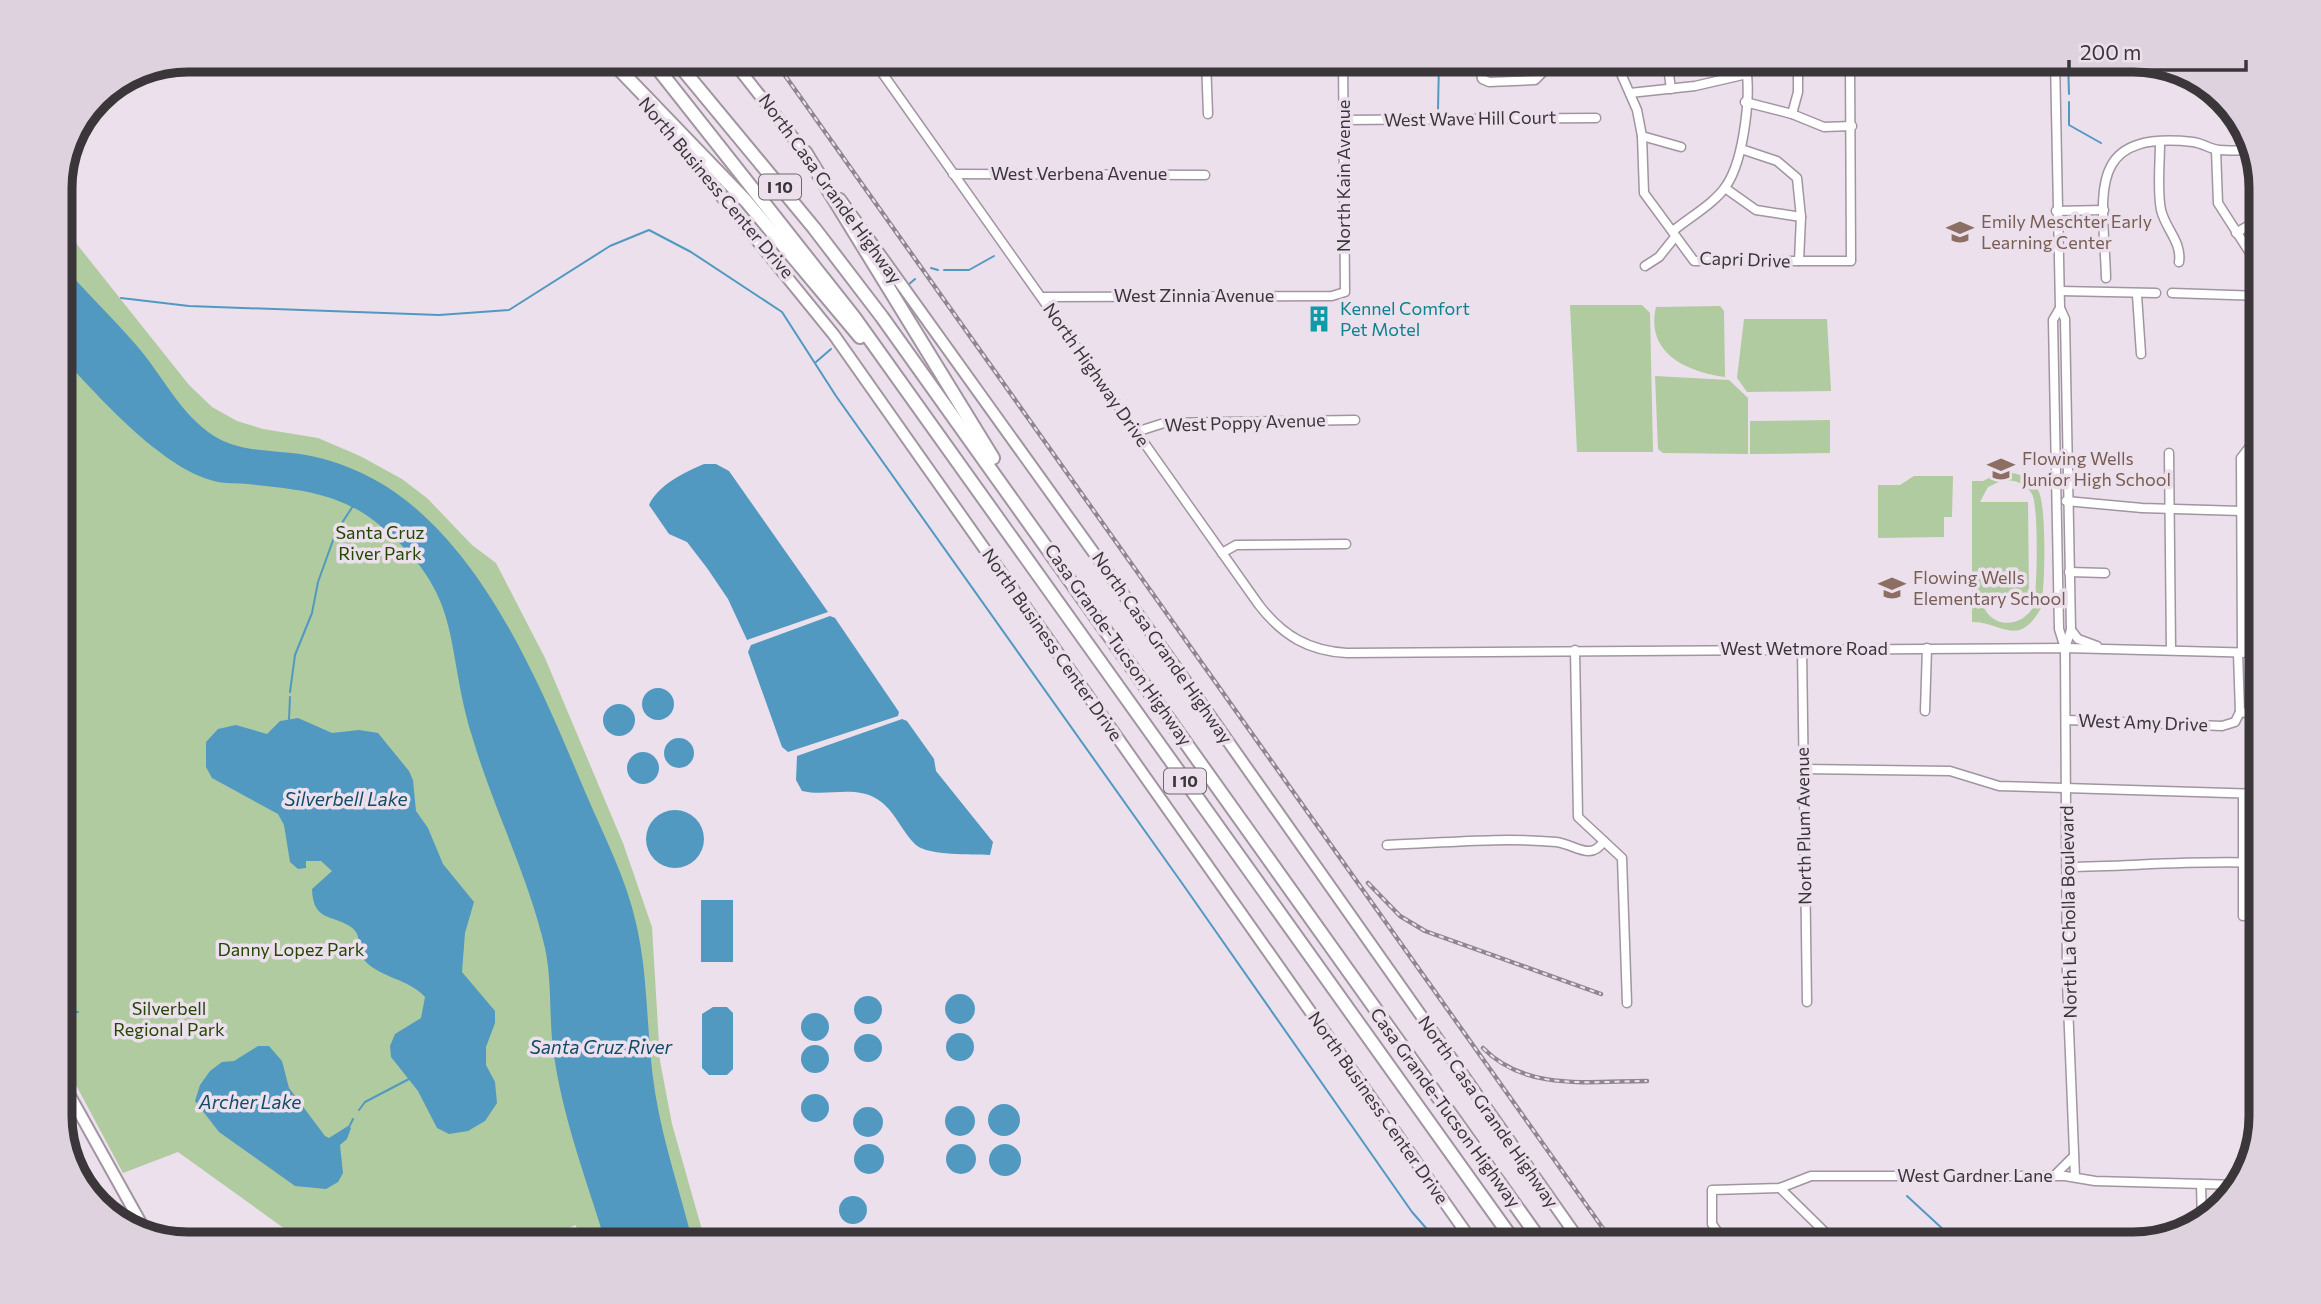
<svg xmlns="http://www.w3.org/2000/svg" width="2321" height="1304" font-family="Commissioner,sans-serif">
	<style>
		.green { fill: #afcb9f; fill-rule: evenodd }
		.water { fill: #5199c1 }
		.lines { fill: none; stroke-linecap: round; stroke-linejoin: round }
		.stream { stroke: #5199c1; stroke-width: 2 }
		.minor-casing { stroke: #a095a0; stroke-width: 11 }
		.major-casing { stroke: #a095a0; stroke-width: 14 }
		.highway-casing { stroke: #a095a0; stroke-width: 16 }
		.minor { stroke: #fff; stroke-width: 8 }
		.major { stroke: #fff; stroke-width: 10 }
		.highway { stroke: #fff; stroke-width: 12 }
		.rail-casing { stroke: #8f878f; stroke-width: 4.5 }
		.rail { stroke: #ece0ec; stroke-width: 2; stroke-dasharray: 5; stroke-linecap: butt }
		.labels { text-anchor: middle; stroke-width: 7; stroke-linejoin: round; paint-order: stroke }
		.shield { fill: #ece0ec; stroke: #6f696f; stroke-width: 2 }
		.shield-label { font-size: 16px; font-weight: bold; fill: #3a363a }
		.street-label { font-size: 18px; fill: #3a363a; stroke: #ece0ec }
		.education-label { font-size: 18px; fill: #785e54; stroke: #ece0ec; text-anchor: start }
		.culture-label { font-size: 18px; fill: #0d838f; stroke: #ece0ec; text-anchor: start }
		.park-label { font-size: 18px; fill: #234603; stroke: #ece0ec }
		.water-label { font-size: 19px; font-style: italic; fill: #114b67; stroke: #ece0ec }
		.rim { fill: none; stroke: #3a363a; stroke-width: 9 }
	</style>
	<rect width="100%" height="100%" fill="#ece0ec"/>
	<g class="green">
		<polygon points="60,223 189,385 212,407 237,421 263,429 318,438 360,456 402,479 427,498 472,545 496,563 545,658 623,843 652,927 660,1061 672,1124 706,1244 589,1244 575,1225 540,1244 398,1244 389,1230 306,1244 178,1152 123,1173 60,1055"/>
		<polygon points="1570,305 1642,305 1650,313 1653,452 1577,452"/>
		<path d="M1720,306L1724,311L1725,377C1688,372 1645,354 1656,307Z"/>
		<polygon points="1744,319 1827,319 1831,391 1747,392 1737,378"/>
		<polygon points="1655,376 1729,380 1748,398 1748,454 1663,453 1658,449"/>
		<polygon points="1830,420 1830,453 1750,454 1750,421"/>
		<path d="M2001,472C2016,472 2030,476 2038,490C2047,505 2045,589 2041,608C2018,649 2002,622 1972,622V481H1983ZM2003,480C2015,480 2026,483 2032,494C2039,507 2037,589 2034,606C2019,632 1985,627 1981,597L2029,596L2028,502H1980L1988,487Z"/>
		<polygon points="1914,476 1953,476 1952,517 1944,517 1944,537 1878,538 1878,485 1900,485"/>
	</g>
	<g class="water">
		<path d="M60,263C85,291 112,317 137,346C163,376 180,414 214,436C239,452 271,450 300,454C339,460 377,477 408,502C494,571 544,694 586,794C604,836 626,878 636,923C649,978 646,1036 655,1092C663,1143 681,1194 693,1244H606C588,1184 565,1125 555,1062C548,1025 553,985 545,948C528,875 493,808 472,736C443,640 466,596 377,523C339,492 295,489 248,484C237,483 224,484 214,481C161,468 96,394 60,355Z"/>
		<path d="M704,464H716L729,471L828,612L747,640L728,599L707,568L687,542L669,534L649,505C658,485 685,472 704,464Z"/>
		<polygon points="830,616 835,618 899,712 898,716 788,752 782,747 748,652 751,645"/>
		<circle cx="658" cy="704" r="16"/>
		<circle cx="619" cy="720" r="16"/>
		<path d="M298,718L332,733L359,730L378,733L409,771L413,780L416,811L428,828L443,864L474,902L465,933L462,972L495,1011V1023L486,1047V1065L495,1082L497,1103L485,1121L468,1131L449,1134L437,1128L418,1091L391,1057L390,1046L395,1034L421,1018L425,997C409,979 381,978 365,961C355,951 364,936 351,927C332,914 313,922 312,889L332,871L321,861H306V868L298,869L290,862L284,825L278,814L212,778L206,767V742L218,729L236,725L267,734L280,721Z"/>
		<path d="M902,719L907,721L934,759L936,771L993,842L990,855C972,854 929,856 916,845C901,831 895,810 877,799C854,785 827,797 802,791L796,780L797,756Z"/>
		<circle cx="679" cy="753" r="15"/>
		<circle cx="643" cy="768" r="16"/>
		<circle cx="675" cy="839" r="29"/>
		<rect x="701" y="900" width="32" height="62"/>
		<circle cx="960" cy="1009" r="15"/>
		<circle cx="868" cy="1010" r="14"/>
		<polygon points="713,1007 727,1007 733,1013 733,1069 727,1075 709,1075 702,1068 702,1014"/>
		<circle cx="815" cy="1027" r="14"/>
		<circle cx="960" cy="1047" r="14"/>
		<circle cx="868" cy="1048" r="14"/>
		<circle cx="815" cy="1059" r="14"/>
		<polygon points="258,1046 269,1046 282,1061 289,1088 325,1136 329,1138 348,1126 351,1128 347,1139 340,1145 343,1173 338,1182 326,1189 295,1186 219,1132 195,1101 200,1085 210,1071 222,1062 234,1061"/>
		<circle cx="815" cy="1108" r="14"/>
		<circle cx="1004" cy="1120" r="16"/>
		<circle cx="960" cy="1121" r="15"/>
		<circle cx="868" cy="1122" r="15"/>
		<circle cx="1005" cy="1160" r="16"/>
		<circle cx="961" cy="1159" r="15"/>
		<circle cx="869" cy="1159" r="15"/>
		<circle cx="853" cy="1210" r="14"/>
		<path d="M726,1228L738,1238L752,1239C761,1233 770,1231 779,1236L781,1244H707L712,1232Z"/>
	</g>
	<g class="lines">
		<g class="stream">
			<polyline points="2068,60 2069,94"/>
			<polyline points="2069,102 2069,125 2101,143"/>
			<polyline points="1438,110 1439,60"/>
			<polyline points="931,268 938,270"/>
			<polyline points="944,270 969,270 994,256"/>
			<polyline points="908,285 915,279"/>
			<polyline points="121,298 189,306 439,315 509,310 610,246 649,230 691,252 782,312 836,396 1184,886 1412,1212 1440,1244"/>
			<polyline points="816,362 831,349"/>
			<polyline points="290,692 295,655 312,613 318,582 336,532 353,506"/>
			<polyline points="289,719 290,697"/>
			<polyline points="60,1011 78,1012"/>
			<polyline points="359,1110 365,1102 409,1079"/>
			<polyline points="349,1127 353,1119"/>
			<polyline points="1907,1196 1959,1244"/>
			<polyline points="1589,1243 1594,1244"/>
			<polyline points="583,1244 604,1234"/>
		</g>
		<g class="minor-casing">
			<g id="minor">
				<path d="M873,60L1259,605C1283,636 1309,651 1347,653L2065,648L2261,653"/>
				<polyline points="1206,60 1208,114"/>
				<polyline points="1479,60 1482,79 1489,82 1535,80 1542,73 1541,60"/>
				<polyline points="1615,60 1637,110 1642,136 1644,193 1694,261 1851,261 1850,60"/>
				<polyline points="1667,60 1671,89"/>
				<polyline points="2055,60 2060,308 2065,319 2071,630 2065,648 2067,980 2075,1177"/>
				<polyline points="875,61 1052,60"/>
				<polyline points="1630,93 1695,86 1747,74"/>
				<polyline points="1745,102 1792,114 1824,127 1852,126"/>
				<polyline points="1792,114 1798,92 1798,60"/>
				<polyline points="1344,120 1596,118"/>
				<polyline points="1642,136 1681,147"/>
				<path d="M2160,142C2160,164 2157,190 2161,210C2166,230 2182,242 2179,262"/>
				<polyline points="1741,149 1777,161 1797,178 1801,217 1799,261"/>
				<polyline points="2216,150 2218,203 2252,256 2261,263"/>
				<polyline points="953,174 1205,175"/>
				<polyline points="1725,188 1756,210 1801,217"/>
				<polyline points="2056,211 2104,210"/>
				<path d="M1673,231C1690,217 1715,203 1726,186C1744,160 1753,88 1744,60"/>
				<polyline points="2236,233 2261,218"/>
				<polyline points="1645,266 1659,257 1675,237"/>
				<path d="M2106,278C2104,197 2082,130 2193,142C2202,143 2210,149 2219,150C2230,151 2241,150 2251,150"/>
				<polyline points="2060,291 2156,293"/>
				<polyline points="2172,293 2261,296"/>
				<polyline points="2137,295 2141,354"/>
				<polyline points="1042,297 1332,296 1345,292 1343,60"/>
				<polyline points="2060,308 2053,320 2059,629 2065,648"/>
				<polyline points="1136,432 1164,423 1355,420"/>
				<polyline points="2169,453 2171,650"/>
				<polyline points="2066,501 2142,508 2241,511"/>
				<polyline points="1222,553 1236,545 1346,544"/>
				<polyline points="2069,572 2105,573"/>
				<polyline points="2071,630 2078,639 2097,646"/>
				<polyline points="1802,649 1807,1002"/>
				<polyline points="1575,650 1578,817 1622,858 1627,1003"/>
				<polyline points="2238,653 2240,712"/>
				<polyline points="2242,653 2241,458 2261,432"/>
				<polyline points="1925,711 1927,648"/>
				<polyline points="2067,720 2222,726 2235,722 2240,712 2261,715"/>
				<polyline points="1803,769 1950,771 1999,786 2261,794"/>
				<polyline points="2243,794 2243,916"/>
				<path d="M1387,845C1443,843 1501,837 1556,842C1575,844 1590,862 1604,841"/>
				<path d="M2068,867C2133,866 2196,860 2261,863"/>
				<polyline points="2054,1176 2074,1156"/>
				<polyline points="2201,1184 2202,1223"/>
				<polyline points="1780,1188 1837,1244"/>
				<polyline points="1726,1244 1712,1224 1712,1190 1780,1188 1811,1176 2065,1176 2095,1181 2239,1185"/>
			</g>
		</g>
		<g class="major-casing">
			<g id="major">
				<polyline points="732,60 809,158"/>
				<polyline points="648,106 834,335 1474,1244"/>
				<polyline points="840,199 1175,666 1582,1244"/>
				<polyline points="60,1078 147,1234"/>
			</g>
		</g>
		<g class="highway-casing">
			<g id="highway">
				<polyline points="651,60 854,317 1516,1244"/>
				<polyline points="675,60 814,228 882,317 1543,1244"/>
				<polyline points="616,66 746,201 860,337"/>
				<polyline points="805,152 993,458"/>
			</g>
		</g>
		<use href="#minor" class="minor"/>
		<use href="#major" class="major"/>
		<use href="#highway" class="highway"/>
		<g class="rail-casing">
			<g id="rail">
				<polyline points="774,60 1614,1244"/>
				<polyline points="1368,883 1400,916 1425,931 1601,994"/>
				<path d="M1483,1048C1526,1092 1591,1081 1647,1081"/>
			</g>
		</g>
		<use href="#rail" class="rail"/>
	</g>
	<defs>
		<g id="school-bare" transform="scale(2.1)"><path d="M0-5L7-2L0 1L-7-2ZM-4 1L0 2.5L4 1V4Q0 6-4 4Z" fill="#8d6e63" stroke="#ece0ec" stroke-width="2.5" paint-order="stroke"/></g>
		<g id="building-bare" transform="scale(2.1)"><path d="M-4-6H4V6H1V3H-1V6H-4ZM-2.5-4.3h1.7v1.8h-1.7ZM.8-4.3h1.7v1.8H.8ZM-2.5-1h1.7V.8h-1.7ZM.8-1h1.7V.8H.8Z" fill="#0f9aa8" stroke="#ece0ec" stroke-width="2.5" paint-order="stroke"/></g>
	</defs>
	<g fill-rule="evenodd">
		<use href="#school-bare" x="1960" y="232"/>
		<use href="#building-bare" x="1319" y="319"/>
		<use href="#school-bare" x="2001" y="469"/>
		<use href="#school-bare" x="1892" y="588"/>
	</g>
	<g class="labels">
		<g class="shield">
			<rect x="759" y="174.5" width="42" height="25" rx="5"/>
			<rect x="1164" y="768.5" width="42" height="25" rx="5"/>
		</g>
		<g class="shield-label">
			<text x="780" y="193">I 10</text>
			<text x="1185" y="787">I 10</text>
		</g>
		<g class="street-label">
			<text transform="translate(1470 119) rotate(-1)" y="6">West Wave Hill Court</text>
			<text x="1079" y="180">West Verbena Avenue</text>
			<text transform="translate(1344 176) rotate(-90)" y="6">North Kain Avenue</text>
			<text transform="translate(716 188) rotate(50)" y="6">North Business Center Drive</text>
			<text transform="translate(830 189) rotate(54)" y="6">North Casa Grande Highway</text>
			<text transform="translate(1745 260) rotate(2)" y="6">Capri Drive</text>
			<text x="1194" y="302">West Zinnia Avenue</text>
			<text transform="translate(1096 375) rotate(55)" y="6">North Highway Drive</text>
			<text transform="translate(1245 423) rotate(-2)" y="6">West Poppy Avenue</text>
			<text transform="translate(1052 645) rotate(55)" y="6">North Business Center Drive</text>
			<text transform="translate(1118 645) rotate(55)" y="6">Casa Grande-Tucson Highway</text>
			<text transform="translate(1162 648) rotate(55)" y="6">North Casa Grande Highway</text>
			<text x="1804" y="655">West Wetmore Road</text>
			<text transform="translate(2143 723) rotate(2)" y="6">West Amy Drive</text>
			<text transform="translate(1804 826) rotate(-91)" y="6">North Plum Avenue</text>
			<text transform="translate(2069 912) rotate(-91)" y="6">North La Cholla Boulevard</text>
			<text transform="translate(1378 1108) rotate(55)" y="6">North Business Center Drive</text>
			<text transform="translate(1445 1108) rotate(54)" y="6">Casa Grande-Tucson Highway</text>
			<text transform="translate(1488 1112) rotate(55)" y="6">North Casa Grande Highway</text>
			<text x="1975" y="1182">West Gardner Lane</text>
		</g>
		<g class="education-label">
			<text x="1981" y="228">Emily Meschter Early<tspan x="1981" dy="21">Learning Center</tspan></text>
			<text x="2022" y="465">Flowing Wells<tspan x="2022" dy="21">Junior High School</tspan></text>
			<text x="1913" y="584">Flowing Wells<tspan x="1913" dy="21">Elementary School</tspan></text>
		</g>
		<g class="culture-label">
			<text x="1340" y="315">Kennel Comfort<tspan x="1340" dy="21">Pet Motel</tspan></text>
		</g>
		<g class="park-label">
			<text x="380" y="539">Santa Cruz<tspan x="380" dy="21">River Park</tspan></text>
			<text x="291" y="956">Danny Lopez Park</text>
			<text x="169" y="1015">Silverbell<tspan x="169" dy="21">Regional Park</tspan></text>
		</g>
		<g class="water-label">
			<text x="346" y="806">Silverbell Lake</text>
			<text x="601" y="1054">Santa Cruz River</text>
			<text x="250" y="1109">Archer Lake</text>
		</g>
	</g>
	<path d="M0 0H2321V1304H0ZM188 72H2133A116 116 0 0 1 2249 188V1116A116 116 0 0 1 2133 1232H188A116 116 0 0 1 72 1116V188A116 116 0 0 1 188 72Z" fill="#ded2de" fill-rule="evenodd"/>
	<path class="rim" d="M188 72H2133A116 116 0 0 1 2249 188V1116A116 116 0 0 1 2133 1232H188A116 116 0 0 1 72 1116V188A116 116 0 0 1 188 72Z"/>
	<path d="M2069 60v10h177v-10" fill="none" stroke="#3a363a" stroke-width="3.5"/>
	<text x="2080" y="60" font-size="21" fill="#3a363a" stroke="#ece0ec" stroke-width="5" paint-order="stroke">200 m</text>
</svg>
